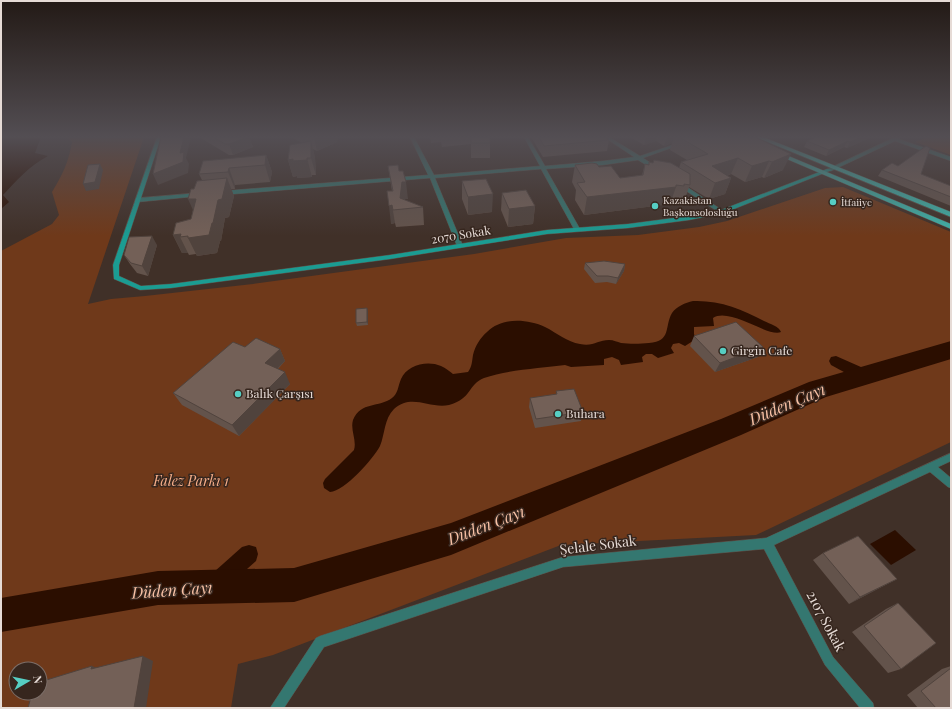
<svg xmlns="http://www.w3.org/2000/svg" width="952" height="709" font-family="'Playfair Display',serif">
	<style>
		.green { fill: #6f391a; fill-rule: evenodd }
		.water { fill: #2b0e00 }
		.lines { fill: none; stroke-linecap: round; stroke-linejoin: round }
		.canal { fill: #2b0e00; fill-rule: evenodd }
		.river { fill: #2b0e00; fill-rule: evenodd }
		.street-casing { stroke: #5e4f47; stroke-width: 1 }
		.secondary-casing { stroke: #5e4f47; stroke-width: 1 }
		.primary-casing { stroke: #5e4f47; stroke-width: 1 }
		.street { fill: #347770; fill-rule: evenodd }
		.secondary { fill: #1b9c92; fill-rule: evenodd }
		.primary { fill: #3fb3a9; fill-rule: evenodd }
		.wall { fill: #63534b }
		.shaded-wall { fill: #50433d }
		.building { fill: #736057; stroke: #50433d }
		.poi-dot { fill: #56cec3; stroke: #36261e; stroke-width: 1.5 }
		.labels { text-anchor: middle; stroke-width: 3; stroke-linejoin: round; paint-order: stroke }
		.far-poi-label { font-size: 10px; fill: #e6dbd6; stroke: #36261e; text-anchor: start }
		.street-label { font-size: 12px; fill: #e6dbd6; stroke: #36261e }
		.poi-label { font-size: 12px; fill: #e6dbd6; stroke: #36261e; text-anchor: start }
		.near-park-label { font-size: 14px; font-style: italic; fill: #f6ae89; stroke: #36261e }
		.near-street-label { font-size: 14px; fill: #e6dbd6; stroke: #36261e }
		.near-water-label { font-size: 16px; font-style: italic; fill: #f8c1a5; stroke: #36261e }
	</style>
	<rect width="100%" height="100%" fill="#403028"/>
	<g class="green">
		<path d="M67,137H144L88,304L111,299L145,296L253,284L474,254L566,238L638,235L699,227L727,221L825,188L843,187L951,232V442L756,535L561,545L273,655L238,664L231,708H1V251L52,224L59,215L52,192C62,176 69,161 72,142ZM16,669H40V693H16Z"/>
		<polygon points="927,137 951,137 951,155 915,142"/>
	</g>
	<g class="water">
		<path d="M1,137H41L35,153L48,156C29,166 17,180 3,195L9,202L1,209Z"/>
		<path d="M693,301C719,300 742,309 764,321C770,324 779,326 781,332C769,338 730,307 713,318L714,326L694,327V334L696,339L685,346L679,343L673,344L671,348L674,353L658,358L652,354H646L642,357L643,362L621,365L619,360L612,357L604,359V365L571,367L565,365C541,368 507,370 484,378C468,384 472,399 449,405C429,409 412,393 394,409C384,419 385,434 380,446C373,459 345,491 330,492L324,488L323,483L325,479L354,450C357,440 350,430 353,420C361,401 379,408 392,398C398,394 398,386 401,379C407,365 427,360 441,366C446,368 449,371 453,374L468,372C472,367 472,361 473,355C475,346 481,337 487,332C502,317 527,319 545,327C557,333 567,342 580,344C593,347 598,340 609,340C614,340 617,342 621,343C629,344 640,344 649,343C672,341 664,327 672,313C677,306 685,303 693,301Z"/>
		<polygon points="895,530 916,550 891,565 870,544"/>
	</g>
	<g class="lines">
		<g class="canal">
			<path d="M836,356L870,371L872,375L870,379C858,383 842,370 831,365L829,361L831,357Z"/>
			<polygon points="249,545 256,547 258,554 256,561 219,594 212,597 205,594 202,587 205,580 242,547"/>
		</g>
		<polygon class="river" points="951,341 951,359 826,397 741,435 451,555 294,602 158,605 1,632 1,598 158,571 294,568 451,523 721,419 809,382"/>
		<g class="street-casing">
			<g id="street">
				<polygon points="410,137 414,137 434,175 540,166 524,137 528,137 545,166 603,161 634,157 604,137 609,137 640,156 696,137 702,137 643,158 660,169 661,170 658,172 638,160 603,165 546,169 580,229 577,231 574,229 541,169 435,178 463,246 460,248 457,246 430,178 222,195 219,193 222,191 428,175"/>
				<polygon points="895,137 901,137 899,139 951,157 951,161 895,141 831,171 826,170"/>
				<polygon points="677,183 681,183 725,212 722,214 720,213 677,185"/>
				<polygon points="198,193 201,195 200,196 138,202 135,200 138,198"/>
				<polygon points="951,453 951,461 938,467 951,478 951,488 948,487 930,472 774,545 833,657 873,703 874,708 860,708 825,665 764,549 563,567 324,647 284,708 270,708 316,638 320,636 563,557 766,538"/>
			</g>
		</g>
		<g class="secondary-casing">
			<polygon id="secondary" points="157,137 161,137 119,265 119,276 141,286 171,284 390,255 547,230 628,224 689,216 721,210 827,169 832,170 724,213 689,220 628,228 547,234 390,259 171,288 140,290 114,279 113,265"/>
		</g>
		<g class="primary-casing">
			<g id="primary">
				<polygon points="755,137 763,137 951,212 951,217"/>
				<polygon points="775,152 779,152 951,224 951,229 775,154"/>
			</g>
		</g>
		<use href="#street" class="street"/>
		<use href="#secondary" class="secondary"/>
		<use href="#primary" class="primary"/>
	</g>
	<g class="wall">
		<polygon points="199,137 249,137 253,147 233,155 229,155"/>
		<polygon points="291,137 338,137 338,140 336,140 337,142 317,151 313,149 315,158 316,175 312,175 312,177 297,178 297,176 293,177 288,160 302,143"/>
		<polygon points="430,137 490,137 490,158 471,158 471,144 442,147 441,142 431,143"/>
		<polygon points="531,137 605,137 609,140 607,151 543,157"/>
		<polygon points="630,137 749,137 783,170 764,178 762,177 745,182 731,174 727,176 731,178 725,194 709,199 689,187 684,202 679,201 678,203 671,202 670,204 584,215 575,200 576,190 572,182 575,165 599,167 620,178 642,175 645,164 679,168 681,162 687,160 670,150 672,143 664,146 656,141 644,145"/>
		<polygon points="816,137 872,137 847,148 844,147 826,156 804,147 807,141"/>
		<polygon points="266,155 272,172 270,182 235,185 235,189 231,189 234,196 229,217 225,218 221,241 220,241 217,253 197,256 196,254 189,255 188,253 182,253 173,235 191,219 193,210 194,189 202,180 199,174"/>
		<polygon points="388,166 408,199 405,199 404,200 423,207 424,225 396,227 395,223 391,224 392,191"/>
		<polygon points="898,166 951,186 951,206 878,176 882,170"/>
		<polygon points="462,181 492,212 468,215 462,199"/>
		<polygon points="502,193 535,206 533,224 508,227 501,210"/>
		<polygon points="157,245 148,276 137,273 130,264 124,255"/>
		<polygon points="585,263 625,264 624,271 616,284 607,282 595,283 584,269"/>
		<polygon points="368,311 368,325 357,326 356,323"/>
		<polygon points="694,336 758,357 715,372 690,346"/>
		<polygon points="245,347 280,349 285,361 278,369 290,384 239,436 182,405 173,393"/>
		<polygon points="556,391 583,412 581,421 535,428 529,407 530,398 556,395"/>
		<polygon points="823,553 897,579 849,604 813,560"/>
		<polygon points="898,603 901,669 888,673 852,632 886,609"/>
		<polygon points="951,666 951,708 918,708 907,695 942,669"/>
	</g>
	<g class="shaded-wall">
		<polygon points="184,137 191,137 186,158 189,164 188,173 158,185 153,174 180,153"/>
		<polygon points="248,137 249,137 253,147 233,155 229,144"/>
		<polygon points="314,137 338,137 338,140 336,140 337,142 317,151"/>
		<polygon points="646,137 657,137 656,141 644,145"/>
		<polygon points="667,137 674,137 672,143 664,146"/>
		<polygon points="862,137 872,137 847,148 850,142"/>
		<polygon points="311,141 315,158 316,175 311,158"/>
		<polygon points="848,141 844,147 826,156 829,150"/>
		<polygon points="791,154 783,170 764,178 772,162"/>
		<polygon points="266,155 272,172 270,182 265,165"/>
		<polygon points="307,158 312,177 297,178 297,176 293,177 288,160"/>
		<polygon points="738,158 731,174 711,181 712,166"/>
		<polygon points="769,161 762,177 745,182 752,166"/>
		<polygon points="100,164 103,170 99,189 86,191 83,184"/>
		<polygon points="229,168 235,185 235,189 228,172"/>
		<polygon points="227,178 234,196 229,217 225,218 221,241 220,241 217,253 197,256 188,238 212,223 218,200"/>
		<polygon points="731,178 725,194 709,199 715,183"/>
		<polygon points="402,182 406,182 408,199 405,199 403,209 400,198"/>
		<polygon points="676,187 670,204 584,215 587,197"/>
		<polygon points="493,194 492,212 468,215 468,197"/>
		<polygon points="188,199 196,199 196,217"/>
		<polygon points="392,205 395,223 391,224 389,206"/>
		<polygon points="535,206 533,224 508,227 509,209"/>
		<polygon points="181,234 180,237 188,253 182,253 173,235"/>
		<polygon points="152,236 157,245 148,276 142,266"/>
		<polygon points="625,264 624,271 616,284 618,278"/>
		<polygon points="367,308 368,311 368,325 367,322"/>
		<polygon points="763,347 758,357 715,372 720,363"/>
		<polygon points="280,349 285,361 271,375 265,363"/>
		<polygon points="285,372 290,384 239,436 232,425"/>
		<polygon points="897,579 885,585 849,604 860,597"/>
		<polygon points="143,656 153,661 146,708 134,708"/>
		<polygon points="92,666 104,671 91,669"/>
	</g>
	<g class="building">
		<polygon points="161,137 184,137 180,153 184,152 183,162 153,174"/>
		<polygon points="213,137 248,137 229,144 225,144"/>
		<rect x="471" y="137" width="19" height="6"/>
		<polygon points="539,137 605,137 609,140 544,146"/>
		<polygon points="679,137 749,137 752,138 755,137 791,154 772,162 769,161 752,166 738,158 712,166 731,178 715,183 681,162 708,154"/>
		<polygon points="816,137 862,137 850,142 848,141 829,150 807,141"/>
		<polygon points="311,141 311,158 307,158 307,160 293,161 293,159 288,160 290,145"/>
		<polygon points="926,146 930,148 921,174 951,186 951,197 882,170 892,163 898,166"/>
		<polygon points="266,155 265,165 229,168 228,172 199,174 203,161"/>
		<polygon points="654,160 671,163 690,174 690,185 684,184 684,186 676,185 676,187 587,197 577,183 585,182 575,165 592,163 597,164 599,167 611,166 620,178 643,175 645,164 649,165 649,162 653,163"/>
		<polygon points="100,164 95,182 83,184 88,165"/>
		<polygon points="398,165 399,171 403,171 406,182 402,182 400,198 423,207 393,210 392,205 389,206 387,191 393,191 388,166"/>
		<polygon points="227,178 222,199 218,200 213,223 212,223 209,235 188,238 188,236 180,237 181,234 173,235 176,223 191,219 196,199 188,199 191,189 194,189 197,181"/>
		<polygon points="486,179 493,194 468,197 462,181"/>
		<polygon points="526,190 535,206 509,209 502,193"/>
		<polygon points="152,236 142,266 131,263 124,255 129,237"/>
		<polygon points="604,261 625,264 618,278 608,276 597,276 585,263"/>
		<polygon points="367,308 367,322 356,323 356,309"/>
		<polygon points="736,322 763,347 720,363 694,336"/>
		<polygon points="256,338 280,349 265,363 285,372 232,425 173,393 233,342 245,347"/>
		<polygon points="574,389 583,412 536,419 530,398 557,394 556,391"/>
		<polygon points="858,536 897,579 860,597 823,553"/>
		<polygon points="898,603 936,643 901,669 864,626"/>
		<polygon points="143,656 134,708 28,708 32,693 40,693 40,682 92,666 91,669"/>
		<polygon points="951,668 951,708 936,708 921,691"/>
	</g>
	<linearGradient id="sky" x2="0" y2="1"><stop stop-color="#231a16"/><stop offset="0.58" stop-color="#534e53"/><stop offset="1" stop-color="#534e53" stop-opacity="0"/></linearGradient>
	<rect width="952" height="236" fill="url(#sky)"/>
	<g class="poi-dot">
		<circle cx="833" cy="202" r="4"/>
		<circle cx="655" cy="206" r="4"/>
		<circle cx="723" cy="351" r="4"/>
		<circle cx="238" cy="394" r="4"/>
		<circle cx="558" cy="414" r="4"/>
	</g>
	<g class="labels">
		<g class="far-poi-label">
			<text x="663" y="204">Kazakistan<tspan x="663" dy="12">Başkonsolosluğu</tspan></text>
			<text x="841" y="206">İtfaiiye</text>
		</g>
		<g class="street-label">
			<text transform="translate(461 235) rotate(-9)" y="4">2070 Sokak</text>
		</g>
		<g class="poi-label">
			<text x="731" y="355">Girgin Cafe</text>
			<text x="246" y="398">Balık Çarşısı</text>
			<text x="566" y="418">Buhara</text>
		</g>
		<g class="near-park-label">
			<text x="191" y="486">Falez Parkı 1</text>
		</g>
		<g class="near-street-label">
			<text transform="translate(598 545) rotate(-7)" y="5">Şelale Sokak</text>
			<text transform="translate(826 621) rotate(62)" y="5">2107 Sokak</text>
		</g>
		<g class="near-water-label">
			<text transform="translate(787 404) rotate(-23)" y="6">Düden Çayı</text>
			<text transform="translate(486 525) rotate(-21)" y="6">Düden Çayı</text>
			<text transform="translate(172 590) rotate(-4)" y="6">Düden Çayı</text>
		</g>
	</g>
	<rect width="952" height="709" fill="none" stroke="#e6dbd6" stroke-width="4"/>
	<g transform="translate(28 681) rotate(81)"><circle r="19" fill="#36261e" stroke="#7c6e68"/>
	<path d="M0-3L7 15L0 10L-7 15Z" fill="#56cec3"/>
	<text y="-6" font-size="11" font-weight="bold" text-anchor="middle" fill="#e6dbd6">N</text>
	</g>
</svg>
